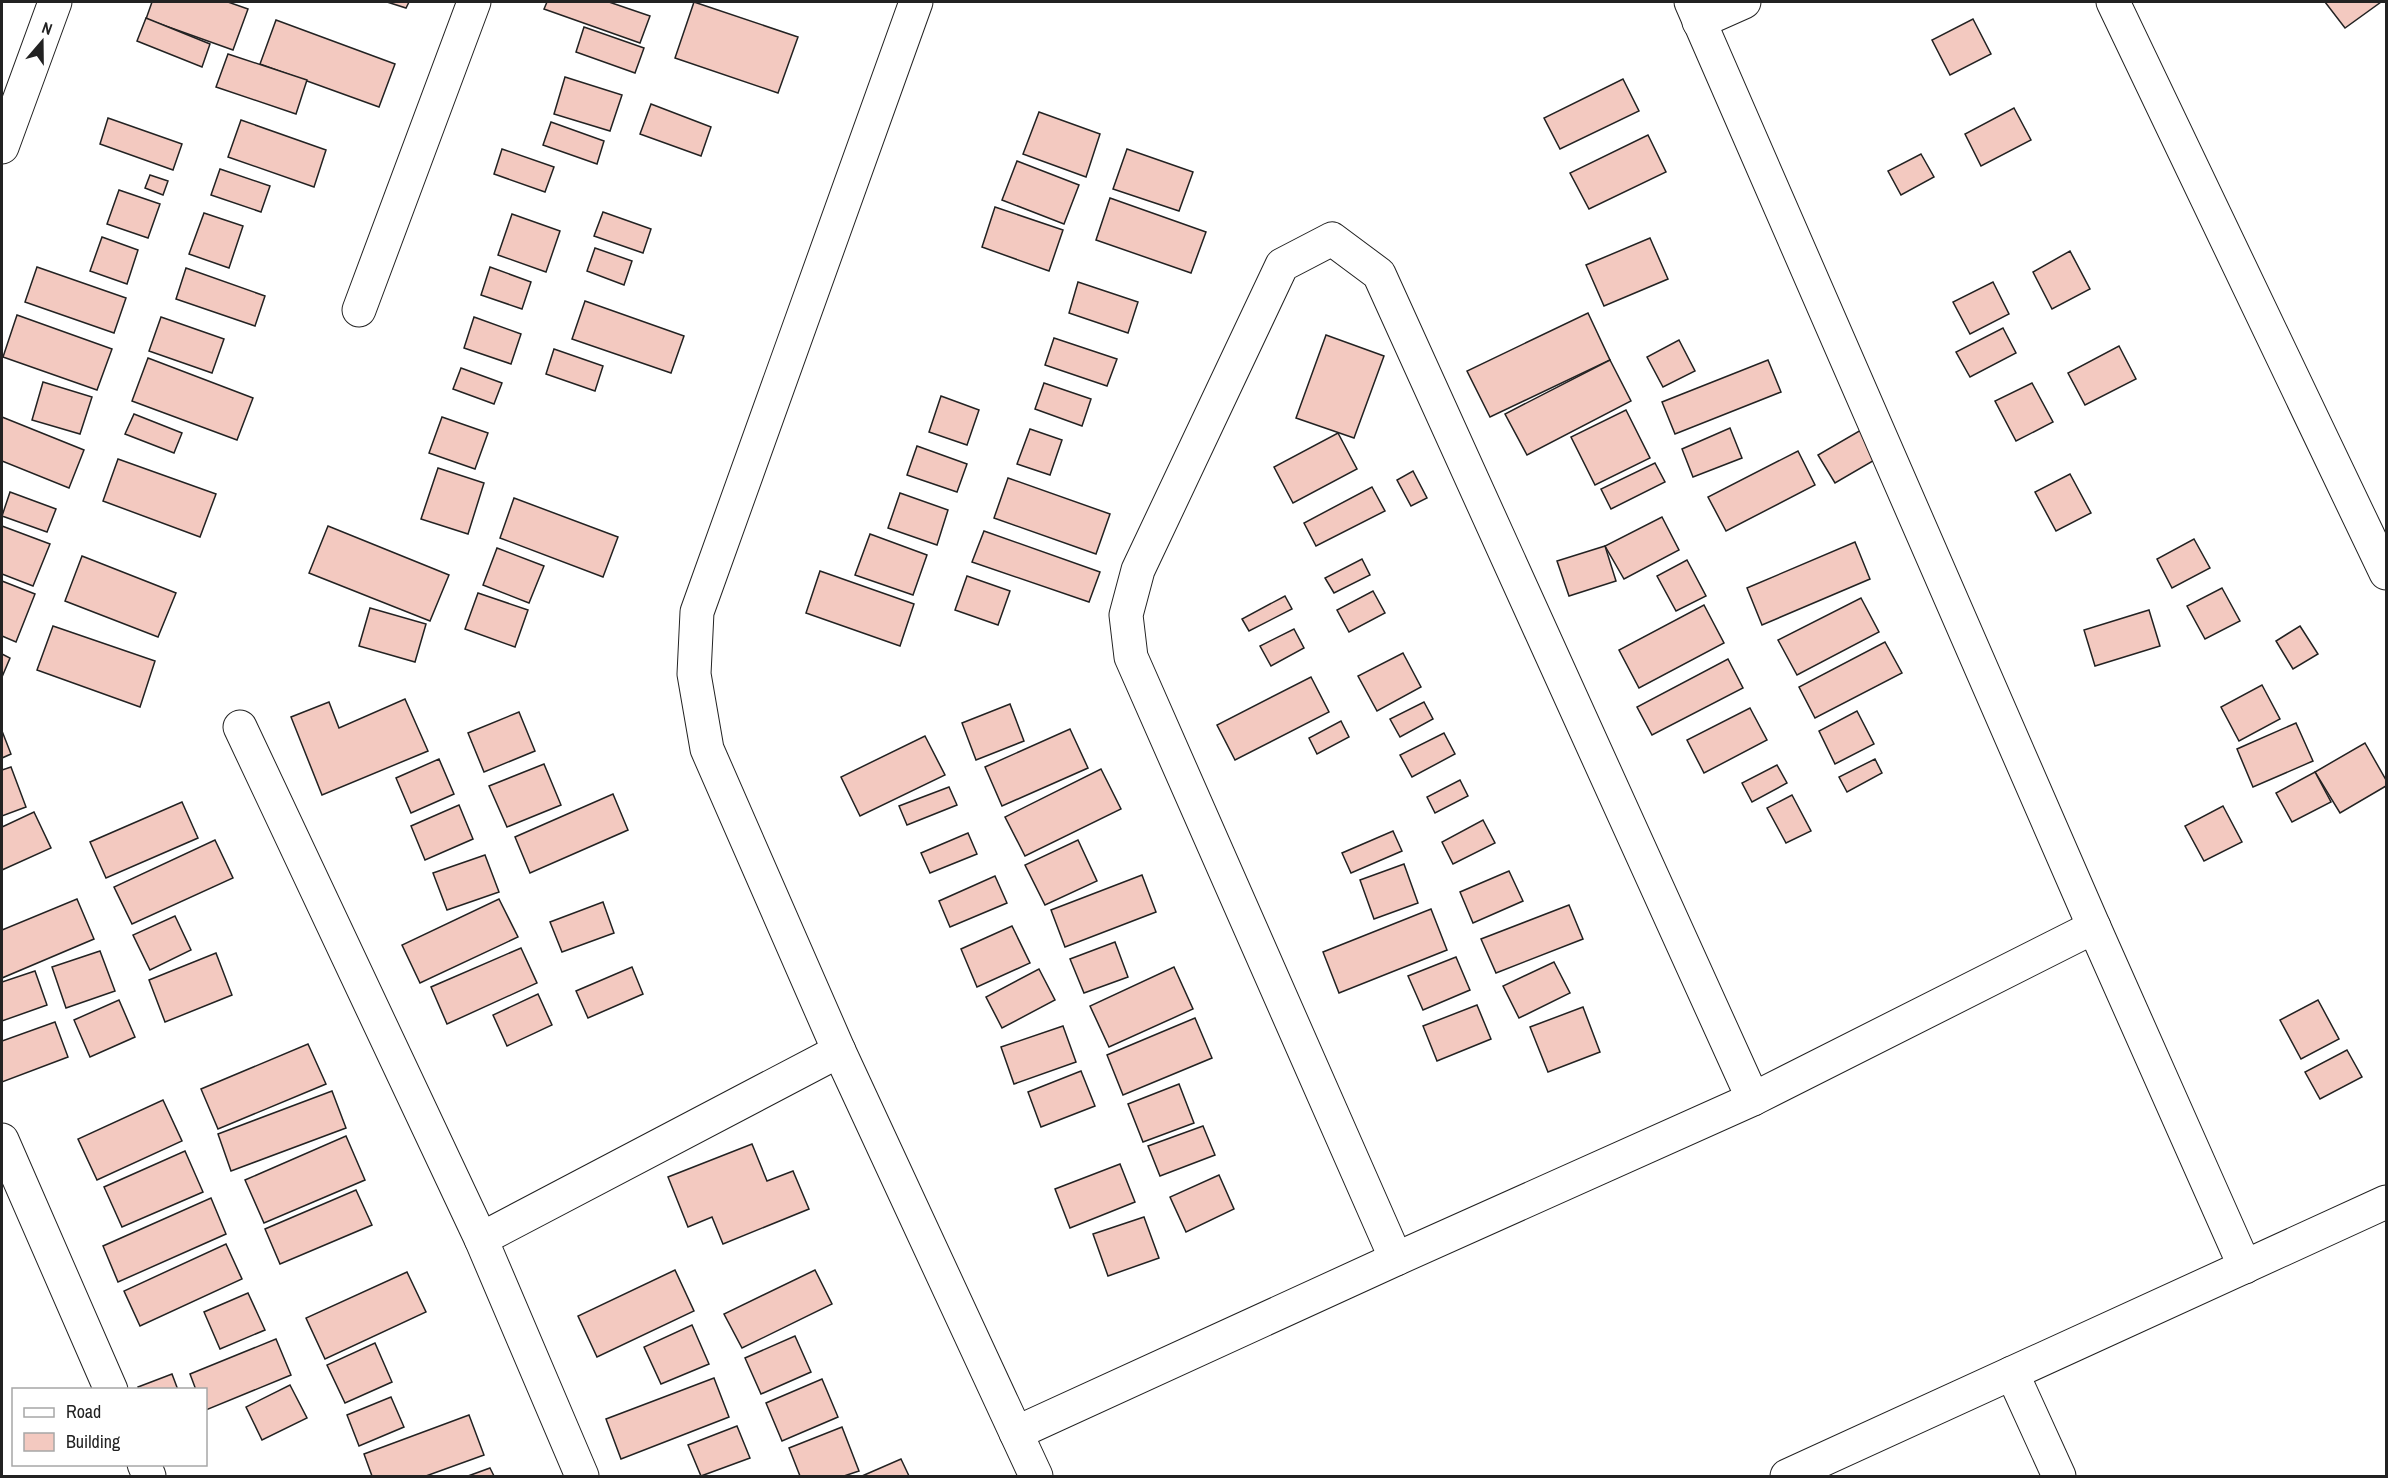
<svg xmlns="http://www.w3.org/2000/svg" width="2388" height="1478" font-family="'Archivo Narrow',sans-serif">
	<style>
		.building { fill: #f3c9c0; stroke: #222; stroke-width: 1.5 }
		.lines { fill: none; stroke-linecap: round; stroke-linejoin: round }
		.street-casing { stroke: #222; stroke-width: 35 }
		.street { stroke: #fff; stroke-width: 33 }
	</style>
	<rect width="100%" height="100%" fill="#fff"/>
	<g class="building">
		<polygon points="152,2 228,2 248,9 233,50 146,19"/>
		<polygon points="387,2 409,2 406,8"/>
		<polygon points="547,2 609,2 650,16 640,43 544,9"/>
		<polygon points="694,2 798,37 778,93 675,58"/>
		<polygon points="2325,2 2381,2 2345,28"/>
		<polygon points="146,18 210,44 202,67 137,41"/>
		<polygon points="1973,19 1991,54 1950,75 1932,40"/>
		<polygon points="276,20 395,64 379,107 260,64"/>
		<polygon points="584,27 644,48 635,73 576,52"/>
		<polygon points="228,54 307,80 296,114 216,87"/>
		<polygon points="565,77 622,95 610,131 554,114"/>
		<polygon points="1623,79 1639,111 1560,149 1544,118"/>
		<polygon points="651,104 711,127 701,156 640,134"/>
		<polygon points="2014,108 2031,140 1981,166 1965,134"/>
		<polygon points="1039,112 1100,134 1086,177 1023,154"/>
		<polygon points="108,118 182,144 173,170 100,144"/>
		<polygon points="241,120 326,150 314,187 228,157"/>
		<polygon points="551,122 604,141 597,164 543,145"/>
		<polygon points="1648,135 1666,172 1589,209 1570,173"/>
		<polygon points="502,149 554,167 545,192 494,174"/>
		<polygon points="1127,149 1193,172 1179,211 1113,189"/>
		<polygon points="1921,154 1934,177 1901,195 1888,171"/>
		<polygon points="1017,161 1079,185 1064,224 1002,200"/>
		<polygon points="220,169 270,186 261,212 211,195"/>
		<polygon points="150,175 168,181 163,195 145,188"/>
		<polygon points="119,190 160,204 148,238 107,224"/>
		<polygon points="1110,198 1206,232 1191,273 1096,240"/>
		<polygon points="995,207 1063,230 1049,271 982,247"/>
		<polygon points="603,212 651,229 643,253 594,236"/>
		<polygon points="204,213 243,226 229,268 189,254"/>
		<polygon points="512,214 560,231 546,272 498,255"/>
		<polygon points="102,237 138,250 127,284 90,271"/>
		<polygon points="1650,238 1668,279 1604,306 1586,265"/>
		<polygon points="595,248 632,261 624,285 587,271"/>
		<polygon points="2070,251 2090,289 2052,309 2033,272"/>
		<polygon points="37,267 126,298 114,333 25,302"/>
		<polygon points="490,267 531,282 522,309 481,295"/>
		<polygon points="186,268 265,296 255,326 176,299"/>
		<polygon points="1078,282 1138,302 1128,333 1069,313"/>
		<polygon points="1993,282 2009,314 1970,334 1953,302"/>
		<polygon points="585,301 684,336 671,373 572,339"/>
		<polygon points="1588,313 1610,360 1490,417 1467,371"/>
		<polygon points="17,315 112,349 97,390 3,357"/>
		<polygon points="161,317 224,339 212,373 149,351"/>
		<polygon points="474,317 521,334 511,364 464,348"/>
		<polygon points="2003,328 2016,353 1970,377 1956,352"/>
		<polygon points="1326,335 1384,356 1354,438 1296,418"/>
		<polygon points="1054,338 1117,359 1107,386 1045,365"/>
		<polygon points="1679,340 1695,371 1663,387 1647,357"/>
		<polygon points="2119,346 2136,379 2085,405 2068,373"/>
		<polygon points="554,349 603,366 595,391 546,374"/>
		<polygon points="148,358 253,398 237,440 132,401"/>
		<polygon points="1610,360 1631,401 1527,455 1505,414"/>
		<polygon points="1768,360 1781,392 1675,434 1662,402"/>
		<polygon points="461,368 502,383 494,404 453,389"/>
		<polygon points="43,382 92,397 80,434 32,420"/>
		<polygon points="1044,383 1091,399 1082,426 1035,409"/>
		<polygon points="2032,383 2053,422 2016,441 1995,401"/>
		<polygon points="941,396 979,410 967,445 929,432"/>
		<polygon points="1626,410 1650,458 1595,485 1571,437"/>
		<polygon points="134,414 182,433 174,453 125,434"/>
		<polygon points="2,417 84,450 69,488 2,461"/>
		<polygon points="442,417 488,433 475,469 429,453"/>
		<polygon points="1730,428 1742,458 1693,477 1682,449"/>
		<polygon points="1030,429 1062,440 1050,475 1017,464"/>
		<polygon points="1861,430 1878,458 1835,483 1818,455"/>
		<polygon points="1338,433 1357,469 1293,503 1274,467"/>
		<polygon points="917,446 967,464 957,492 907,475"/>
		<polygon points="1798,451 1815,485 1726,531 1708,497"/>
		<polygon points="118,459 216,494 200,537 103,501"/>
		<polygon points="1655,463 1665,482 1611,509 1601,489"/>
		<polygon points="438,468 484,483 468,534 421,519"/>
		<polygon points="1413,471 1427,498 1411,506 1397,480"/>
		<polygon points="2070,474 2091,513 2056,531 2035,492"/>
		<polygon points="1008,478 1110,514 1096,554 994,518"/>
		<polygon points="1372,487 1385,511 1316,546 1304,523"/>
		<polygon points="10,492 56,509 47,532 2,516"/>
		<polygon points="900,493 948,510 937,545 888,528"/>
		<polygon points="514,498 618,537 603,577 500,538"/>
		<polygon points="1662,517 1679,550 1624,579 1605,546"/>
		<polygon points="2,526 50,544 33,586 2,574"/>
		<polygon points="328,526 449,575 430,621 309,573"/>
		<polygon points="984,531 1100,572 1089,602 972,562"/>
		<polygon points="870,534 927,555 913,595 855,575"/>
		<polygon points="2194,539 2210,568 2172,588 2157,559"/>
		<polygon points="1855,542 1870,579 1762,625 1747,588"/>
		<polygon points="1605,546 1616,581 1569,596 1557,561"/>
		<polygon points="497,548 544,566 529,603 483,585"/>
		<polygon points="82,556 176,593 158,637 65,601"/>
		<polygon points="1362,559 1370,575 1334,593 1325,578"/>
		<polygon points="1687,560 1706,596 1676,611 1657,576"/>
		<polygon points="820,571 914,604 900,646 806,613"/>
		<polygon points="967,576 1010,591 998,625 955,610"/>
		<polygon points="2,581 35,594 16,642 2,636"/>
		<polygon points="2222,588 2240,621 2205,639 2187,606"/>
		<polygon points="1373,591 1385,613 1349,632 1337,610"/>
		<polygon points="478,593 528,610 515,647 465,629"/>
		<polygon points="1285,596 1292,609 1249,631 1242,619"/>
		<polygon points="1861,598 1879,632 1797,675 1778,640"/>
		<polygon points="1704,605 1724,643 1639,688 1619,650"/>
		<polygon points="370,608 426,624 415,662 359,646"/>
		<polygon points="2149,610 2160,646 2095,666 2084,630"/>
		<polygon points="53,626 155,661 140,707 37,670"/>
		<polygon points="2300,626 2318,654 2293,669 2276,641"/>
		<polygon points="1294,629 1304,648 1271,666 1260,646"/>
		<polygon points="1885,642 1902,673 1815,718 1799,687"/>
		<polygon points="1403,653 1421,687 1377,711 1358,676"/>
		<polygon points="2,654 10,658 2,677"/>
		<polygon points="1728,659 1743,688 1652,735 1637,707"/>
		<polygon points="1311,677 1329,712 1235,760 1217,725"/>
		<polygon points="2262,685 2280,719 2239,741 2221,707"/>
		<polygon points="405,699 428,751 322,795 291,717 329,702 339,728"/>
		<polygon points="1424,702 1433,719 1400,737 1390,719"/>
		<polygon points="1010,704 1024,741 976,760 962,723"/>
		<polygon points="1750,708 1767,740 1704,773 1687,740"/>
		<polygon points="1857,711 1874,744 1835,764 1819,731"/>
		<polygon points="519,712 535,751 484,772 468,733"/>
		<polygon points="1341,721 1349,737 1317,754 1309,738"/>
		<polygon points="2296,723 2313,761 2253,787 2237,749"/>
		<polygon points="1070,729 1088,768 1002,806 985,767"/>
		<polygon points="2,731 11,754 2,758"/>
		<polygon points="1444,733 1455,754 1412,777 1400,755"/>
		<polygon points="925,736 945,775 860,816 841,777"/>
		<polygon points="2365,743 2386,780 2386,786 2340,813 2315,772"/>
		<polygon points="439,759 454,794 411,813 396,778"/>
		<polygon points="1875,759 1882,773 1847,792 1839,777"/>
		<polygon points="544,764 561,805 507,827 489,786"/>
		<polygon points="1777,765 1787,783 1752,802 1742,783"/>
		<polygon points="11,767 26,807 2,816 2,770"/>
		<polygon points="1101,769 1121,809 1025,856 1005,817"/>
		<polygon points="2315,772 2331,802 2292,822 2276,793"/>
		<polygon points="1460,780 1468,796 1435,813 1427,797"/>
		<polygon points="949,787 957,805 907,825 899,806"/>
		<polygon points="613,794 628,830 530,873 515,837"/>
		<polygon points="1792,795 1811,831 1786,843 1767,808"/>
		<polygon points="182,802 198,838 106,878 90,842"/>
		<polygon points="459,805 473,839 425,860 411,826"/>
		<polygon points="2223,806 2242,842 2204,861 2185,826"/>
		<polygon points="34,812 51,848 2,870 2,827"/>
		<polygon points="1483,820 1495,843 1453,864 1442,842"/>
		<polygon points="1393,831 1402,851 1351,873 1342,853"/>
		<polygon points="968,833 977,854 930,873 921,853"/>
		<polygon points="215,840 233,878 132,924 114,887"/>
		<polygon points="1078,840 1097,881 1045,905 1025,865"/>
		<polygon points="485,855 499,892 447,910 433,873"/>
		<polygon points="1404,864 1418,903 1374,919 1360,880"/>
		<polygon points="1509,871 1523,901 1473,923 1460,892"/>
		<polygon points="1142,875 1156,912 1065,947 1051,910"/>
		<polygon points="995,876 1007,903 950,927 939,901"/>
		<polygon points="77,899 94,939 2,978 2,930"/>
		<polygon points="499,899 518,937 420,983 402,945"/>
		<polygon points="603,902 614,933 562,952 550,922"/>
		<polygon points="1569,905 1583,939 1496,973 1481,939"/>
		<polygon points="1431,909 1447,950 1339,993 1323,952"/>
		<polygon points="175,916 191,950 150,970 133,935"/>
		<polygon points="1012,926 1030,963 977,987 961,949"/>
		<polygon points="1115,942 1128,977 1084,993 1070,959"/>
		<polygon points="521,948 537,983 447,1024 431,987"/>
		<polygon points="100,951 115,991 66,1008 52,967"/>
		<polygon points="216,953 232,995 165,1022 149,980"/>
		<polygon points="1456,957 1470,990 1423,1010 1408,976"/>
		<polygon points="1554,962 1570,993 1519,1018 1503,986"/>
		<polygon points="632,967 643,994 588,1018 576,991"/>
		<polygon points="1174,967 1193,1009 1109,1047 1090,1006"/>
		<polygon points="1039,969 1055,1000 1002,1028 986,997"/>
		<polygon points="35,971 47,1005 2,1021 2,982"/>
		<polygon points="538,994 552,1025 507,1046 493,1015"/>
		<polygon points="119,1000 135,1037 90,1057 74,1020"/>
		<polygon points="2318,1000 2339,1039 2301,1059 2280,1020"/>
		<polygon points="1477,1005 1491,1039 1437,1061 1423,1026"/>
		<polygon points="1583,1007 1600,1052 1548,1072 1530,1027"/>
		<polygon points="1195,1018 1212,1058 1123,1095 1107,1055"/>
		<polygon points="55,1022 68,1057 2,1082 2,1041"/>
		<polygon points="1063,1026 1076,1062 1014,1084 1001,1047"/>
		<polygon points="308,1044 326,1084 218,1129 201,1089"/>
		<polygon points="2347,1050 2362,1077 2320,1099 2305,1072"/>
		<polygon points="1081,1071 1095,1106 1041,1127 1028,1092"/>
		<polygon points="1179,1084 1194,1123 1143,1142 1128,1104"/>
		<polygon points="332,1091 346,1128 231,1171 218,1134"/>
		<polygon points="163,1100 182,1141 97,1180 78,1139"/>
		<polygon points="1203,1126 1215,1155 1160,1176 1148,1146"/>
		<polygon points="346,1136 365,1180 264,1223 245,1180"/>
		<polygon points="752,1144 767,1181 793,1171 809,1209 723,1244 712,1217 688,1227 668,1177"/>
		<polygon points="185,1151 203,1192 122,1227 104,1187"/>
		<polygon points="1120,1164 1135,1202 1070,1228 1055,1189"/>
		<polygon points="1219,1175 1234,1209 1186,1232 1170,1197"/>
		<polygon points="356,1190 372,1225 280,1264 265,1229"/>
		<polygon points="211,1198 226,1234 118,1282 103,1246"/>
		<polygon points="1144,1217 1159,1258 1108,1276 1093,1234"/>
		<polygon points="226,1244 242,1279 140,1326 124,1291"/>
		<polygon points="675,1270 694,1311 597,1357 578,1316"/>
		<polygon points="815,1270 832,1304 742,1348 724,1314"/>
		<polygon points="407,1272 426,1312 325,1359 306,1318"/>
		<polygon points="248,1293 265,1330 220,1349 204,1312"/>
		<polygon points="692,1325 709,1364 661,1384 644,1347"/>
		<polygon points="795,1336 811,1372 761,1394 745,1358"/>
		<polygon points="276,1339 291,1375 206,1410 206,1390 196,1390 190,1374"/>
		<polygon points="375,1343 392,1382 345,1403 327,1365"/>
		<polygon points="172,1374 178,1390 139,1390 138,1387"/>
		<polygon points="714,1378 729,1417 621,1459 606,1419"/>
		<polygon points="822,1379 838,1417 782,1441 766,1403"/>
		<polygon points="290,1385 307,1418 262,1440 246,1407"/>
		<polygon points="391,1397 404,1427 359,1446 347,1415"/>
		<polygon points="469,1415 484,1455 426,1476 372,1476 364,1454"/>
		<polygon points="737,1426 750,1458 701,1476 688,1445"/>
		<polygon points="842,1427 859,1471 844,1476 800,1476 789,1448"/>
		<polygon points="901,1459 909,1476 862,1476"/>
		<polygon points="490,1468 494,1476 468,1476"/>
	</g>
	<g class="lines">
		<g class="street-casing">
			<g id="street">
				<polyline points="916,2 697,612 694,674 707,749 839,1051 1036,1476"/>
				<polyline points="1691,2 2094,927 2245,1267"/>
				<polyline points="2113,2 2386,573"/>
				<polyline points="1699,22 1744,2"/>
				<polyline points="2,147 55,2"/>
				<polyline points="359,310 474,2"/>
				<polyline points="240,727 481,1239 582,1476"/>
				<polyline points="2,1140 111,1390"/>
				<polyline points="481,1239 839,1051"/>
				<polyline points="1396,1259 1131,657 1126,615 1138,570 1282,265 1332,239 1379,274 1753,1099"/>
				<polyline points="2012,1373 2059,1476"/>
				<polyline points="1016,1433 1396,1259 1753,1099 2094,927"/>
				<polyline points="144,1464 149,1476"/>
				<polyline points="1787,1476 2386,1202"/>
			</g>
		</g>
		<use href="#street" class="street"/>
	</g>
	<rect width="2388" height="1478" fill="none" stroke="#222222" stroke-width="6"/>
	<rect x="12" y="1388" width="195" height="78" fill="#ffffff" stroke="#a7a7a7" stroke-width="1.5"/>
	<rect x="24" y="1408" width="30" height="9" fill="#ffffff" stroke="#a7a7a7" stroke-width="1.5"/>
	<text x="66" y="1418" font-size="18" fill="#222222">Road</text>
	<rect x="24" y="1433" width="30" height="18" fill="#f3c9c0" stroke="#a7a7a7" stroke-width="1.5"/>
	<text x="66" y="1448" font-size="18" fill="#222222">Building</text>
	<g transform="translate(42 42) rotate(20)" stroke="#ffffff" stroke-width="4.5" paint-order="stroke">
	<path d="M0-4.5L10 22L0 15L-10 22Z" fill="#222222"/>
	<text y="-9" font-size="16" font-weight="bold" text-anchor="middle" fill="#222222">N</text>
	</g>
</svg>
